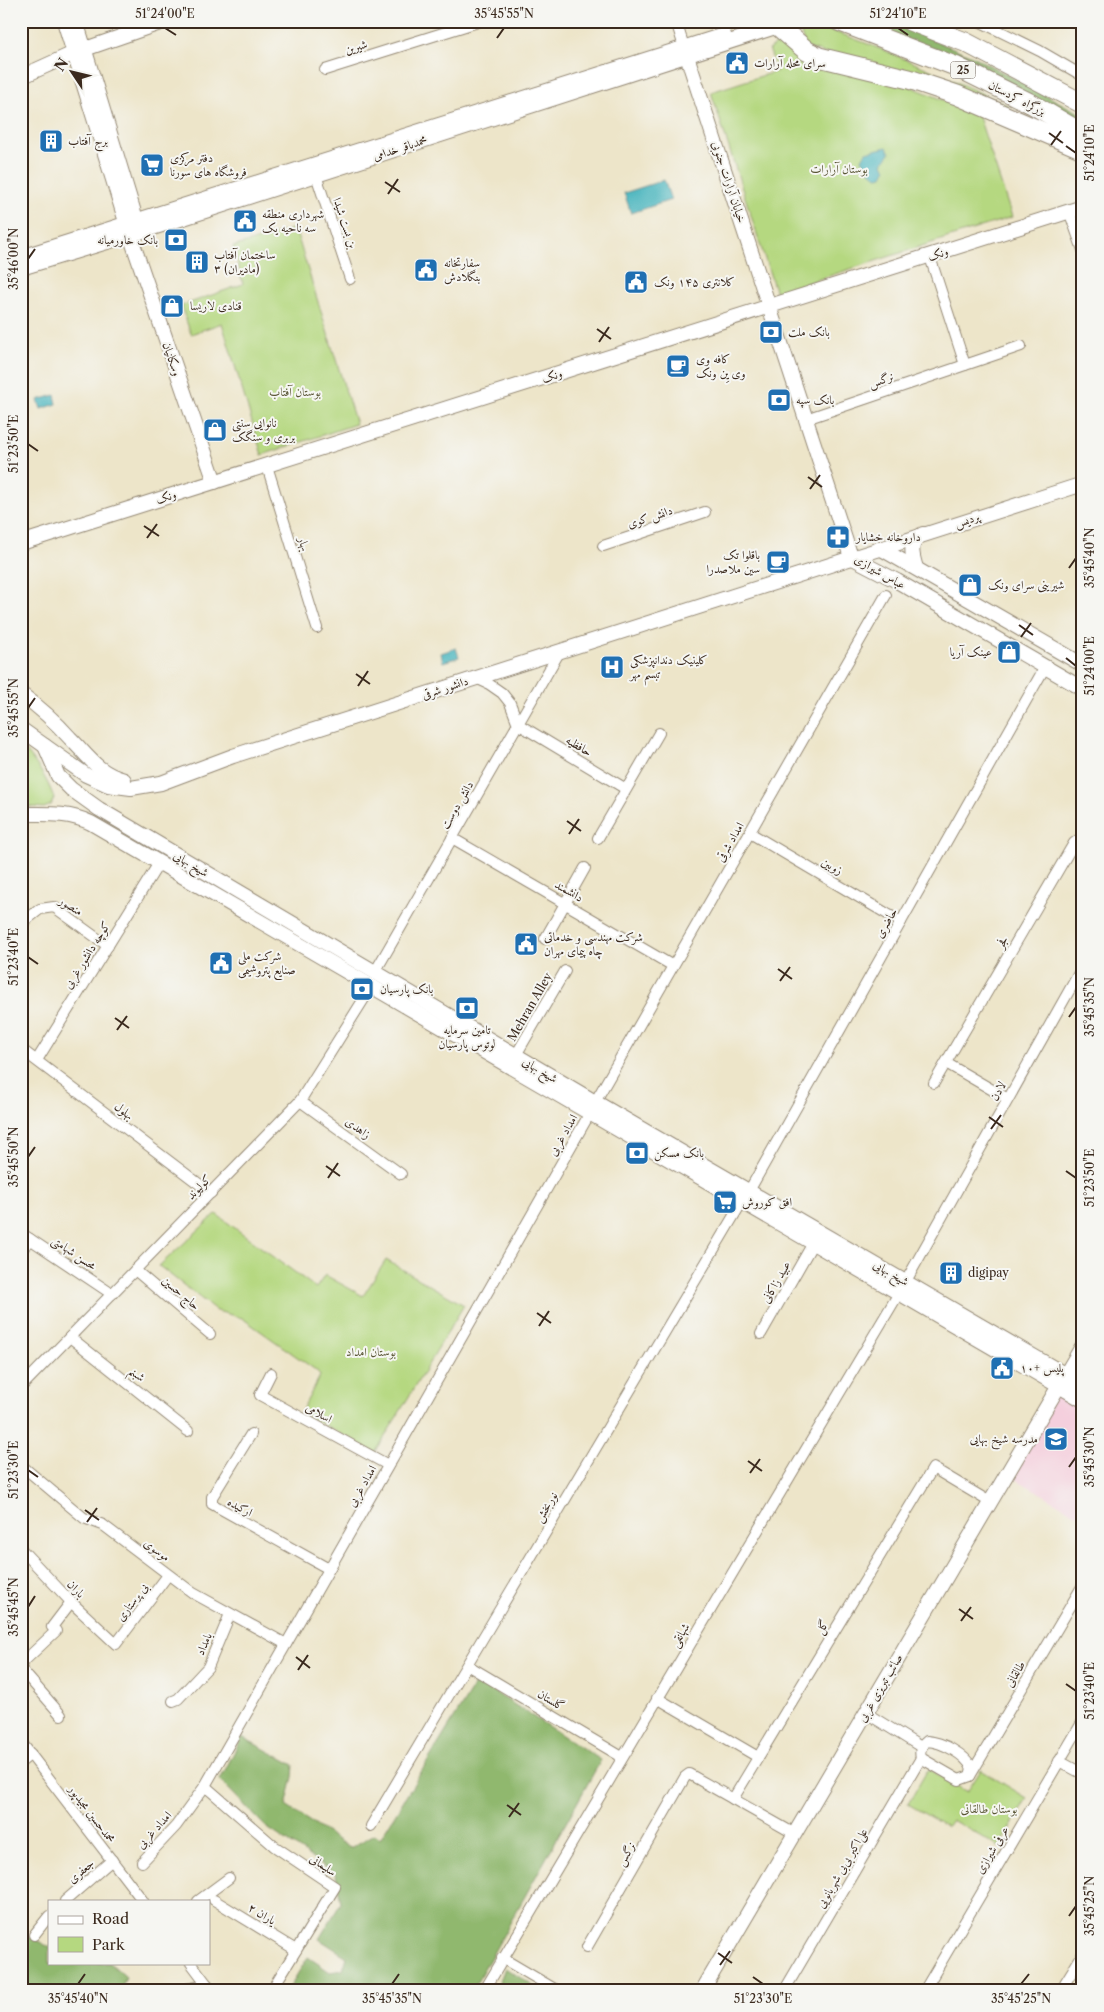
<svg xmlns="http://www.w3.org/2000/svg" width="1104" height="2012" font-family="'Libre Caslon Text',Amiri,serif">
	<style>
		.built { fill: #f4cfdd }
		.green { fill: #b5d880; stroke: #78814f }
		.forest { fill: #90b86e; stroke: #667146 }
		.water { fill: #43b2bc; stroke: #3f6e6d }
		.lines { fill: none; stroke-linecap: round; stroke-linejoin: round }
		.street-casing { stroke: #948874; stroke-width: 12 }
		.secondary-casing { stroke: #948874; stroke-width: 16 }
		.highway-casing { stroke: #948874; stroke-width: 21 }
		.street { stroke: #fff; stroke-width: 10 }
		.secondary { stroke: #fff; stroke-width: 14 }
		.highway { stroke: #fff; stroke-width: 19 }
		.ticks { fill: none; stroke: #3b2a1e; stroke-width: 2 }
		.labels { text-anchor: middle; stroke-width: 4; stroke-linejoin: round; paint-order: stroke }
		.shield { fill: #f6f6f2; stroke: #73675e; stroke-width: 1 }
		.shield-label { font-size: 11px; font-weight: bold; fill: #3b2a1e }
		.street-label { font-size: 12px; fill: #3b2a1e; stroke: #f6f6f2 }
		.poi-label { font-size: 12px; fill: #3b2a1e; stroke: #f6f6f2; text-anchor: start }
		.park-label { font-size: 12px; fill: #5a5636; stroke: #f6f6f2 }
		.neatline { fill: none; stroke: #3b2a1e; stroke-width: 2 }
		.ticks-label { font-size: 12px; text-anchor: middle; fill: #3b2a1e }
	</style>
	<rect width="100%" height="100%" fill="#f6f6f2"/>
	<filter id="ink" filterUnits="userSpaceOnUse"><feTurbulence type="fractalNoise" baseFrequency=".02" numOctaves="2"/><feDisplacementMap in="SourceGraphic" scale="10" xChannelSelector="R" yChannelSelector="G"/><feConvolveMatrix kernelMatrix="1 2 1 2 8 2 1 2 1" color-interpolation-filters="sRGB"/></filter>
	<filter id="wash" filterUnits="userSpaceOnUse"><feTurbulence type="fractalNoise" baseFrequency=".0096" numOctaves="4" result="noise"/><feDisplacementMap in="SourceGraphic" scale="20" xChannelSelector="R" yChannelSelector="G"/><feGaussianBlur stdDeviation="1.12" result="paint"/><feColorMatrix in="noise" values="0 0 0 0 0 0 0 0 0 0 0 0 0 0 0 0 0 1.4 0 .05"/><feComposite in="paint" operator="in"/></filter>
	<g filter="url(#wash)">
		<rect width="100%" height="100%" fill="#ede5c9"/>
		<polygon class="built" points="1060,1388 1083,1402 1083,1518 1009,1475"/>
		<g class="green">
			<path d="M824,28C887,49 948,78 1009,106L1005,110L805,47L801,33Z"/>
			<polygon points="778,43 800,59 902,83 978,114 1012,217 776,293 711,92 777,71 769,49"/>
			<polygon points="295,228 356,424 262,455 222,323 191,334 181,306 243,284 233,247"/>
			<path d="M21,745C35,761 47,778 54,798L51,805L44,808L21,806Z"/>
			<polygon points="216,1214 316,1288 325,1275 363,1296 386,1260 464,1305 375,1453 301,1412 320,1376 317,1371 242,1318 217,1311 159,1266"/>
			<polygon points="930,1770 967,1792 981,1770 1027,1798 999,1847 952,1820 947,1827 908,1804 927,1771"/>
		</g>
		<g class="forest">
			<polygon points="862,21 888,21 972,56 1083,115 1083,124"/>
			<polygon points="477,1681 601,1760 472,1991 287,1991 308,1957 330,1972 343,1970 347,1957 319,1939 341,1903 336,1874 266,1827 220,1780 242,1737 294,1765 293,1777 286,1806 350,1848 375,1834 380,1839"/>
			<polygon points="21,1930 23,1933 49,1947 49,1963 110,1963 126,1977 120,1991 29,1991 21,1986"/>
			<polygon points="505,1968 541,1991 496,1991"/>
		</g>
		<g class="water">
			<polygon points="887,147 890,153 883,163 886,170 883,176 877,177 867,168 862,159 866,152"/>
			<polygon points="664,180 671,200 631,213 624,193"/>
			<polygon points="55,395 57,404 41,409 38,400"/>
			<polygon points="456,648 459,657 443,662 441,653"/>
		</g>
	</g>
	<g filter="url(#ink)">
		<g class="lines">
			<g class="street-casing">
				<g id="street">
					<polyline points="676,21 684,47"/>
					<polyline points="979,21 1040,51 1083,76"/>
					<polyline points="325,70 481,21"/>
					<polyline points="316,175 350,279"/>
					<polyline points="1069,211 1083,250"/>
					<polyline points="930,257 965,365"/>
					<polyline points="806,419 1021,346"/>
					<polyline points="267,466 317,628"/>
					<polyline points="603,546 705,512"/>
					<polyline points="476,678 489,684 502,693 510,703 518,724 626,789"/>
					<polyline points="750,833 901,922"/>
					<polyline points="452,838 673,966"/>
					<polyline points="598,838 659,733"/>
					<polyline points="21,924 40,909 54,907 108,946"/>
					<polyline points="545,939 585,868"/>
					<polyline points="375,972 560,651"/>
					<polyline points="21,1049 211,1193"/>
					<polyline points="516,1055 565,971"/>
					<polyline points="37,1060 159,863"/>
					<polyline points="946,1063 1008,1099"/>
					<polyline points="934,1083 1074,843 1078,840 1083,841"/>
					<polyline points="300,1101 401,1174"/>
					<polyline points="595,1102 886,595"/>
					<polyline points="749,1191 1045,667"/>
					<polyline points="21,1233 112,1294"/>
					<polyline points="21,1251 30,1239"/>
					<polyline points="135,1270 210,1334"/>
					<polyline points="906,1281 1083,966"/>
					<polyline points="761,1334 813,1243"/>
					<polyline points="70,1337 188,1431"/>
					<polyline points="271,1373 260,1395 388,1465"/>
					<polyline points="21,1387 300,1101 372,986"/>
					<polyline points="251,1434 212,1497 212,1504 329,1569"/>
					<polyline points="21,1465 84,1518 103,1525 193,1593 286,1644"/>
					<polyline points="21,1549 71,1602 116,1644 168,1575"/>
					<polyline points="21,1664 56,1631 52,1627 71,1602"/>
					<polyline points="467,1665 622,1757"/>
					<polyline points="21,1669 61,1715"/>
					<polyline points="657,1698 758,1757"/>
					<polyline points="173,1701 178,1699 208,1667 230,1614"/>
					<polyline points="866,1713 921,1747"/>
					<path d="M927,1741C942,1742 965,1754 972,1768L970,1776L959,1780L921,1758C919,1750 921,1746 927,1741Z"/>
					<polyline points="21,1742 143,1901"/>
					<polyline points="1059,1761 1083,1774"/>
					<polyline points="21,1762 31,1754"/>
					<polyline points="970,1776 1083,1585"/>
					<polyline points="205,1786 274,1846 335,1887 271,1991"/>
					<polyline points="733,1799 933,1468 990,1502"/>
					<polyline points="371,1826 742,1202"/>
					<polyline points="142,1862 176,1826 205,1786 590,1113"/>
					<polyline points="214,1900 296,1950"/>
					<polyline points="65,1901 112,1860"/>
					<polyline points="198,1901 229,1878"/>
					<polyline points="34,1935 49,1916"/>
					<polyline points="587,1947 685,1777 689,1774 795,1834"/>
					<polyline points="502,1958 558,1991"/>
					<polyline points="191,1963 212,1991"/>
					<polyline points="1065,1983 1083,1954"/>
					<polyline points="175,1991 208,1985"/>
					<polyline points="484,1991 899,1293"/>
					<polyline points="784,1991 921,1758"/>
					<polyline points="924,1991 1083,1721"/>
				</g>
			</g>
			<g class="secondary-casing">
				<g id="secondary">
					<polyline points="64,21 130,235 215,482"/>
					<polyline points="76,21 139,229"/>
					<polyline points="684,47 851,557 897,581 1083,689"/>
					<polyline points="85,49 166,21"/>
					<polyline points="21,77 74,53"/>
					<polyline points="21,257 724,35"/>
					<polyline points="21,268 140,232 794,21"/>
					<polyline points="21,543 1083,207"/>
					<polyline points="880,548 1083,665"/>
					<path d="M916,568C912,555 908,542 923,534"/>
					<path d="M21,694C39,707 55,721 70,738C89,757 97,772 124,780"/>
					<polyline points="21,729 86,775 108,785 131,788 161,783 233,756 1083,484"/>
					<polyline points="45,746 58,776 71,789 99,809 595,1102 1083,1385"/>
					<path d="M21,814C46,814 68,812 91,823L1083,1400"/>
					<polyline points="702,1991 1083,1345"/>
				</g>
			</g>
			<g class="highway-casing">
				<g id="highway">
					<polyline points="838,21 955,66 1032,104 1083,134"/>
					<polyline points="910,21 965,42 1083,104"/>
					<polyline points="778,26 807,51 819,57 909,79 957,95 1083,149"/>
				</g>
			</g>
			<use href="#street" class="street"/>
			<use href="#secondary" class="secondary"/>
			<use href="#highway" class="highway"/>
		</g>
	</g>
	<path class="ticks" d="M165,28L176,35M898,28L908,35M497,38L504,28M1049,133L1063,143M1051,145L1061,131M1066,146L1076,153M385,182L400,192M388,194L398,179M28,259L35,249M597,329L611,339M599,342L609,327M28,444L38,451M808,477L822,487M810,489L820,475M144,526L159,536M147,538L157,524M1069,568L1076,558M1019,625L1033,635M1021,637L1031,623M1066,658L1076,666M356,674L370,684M358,686L368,671M28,708L35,698M567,821L581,831M569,834L579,819M28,957L38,964M778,969L792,979M780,981L790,967M1069,1017L1076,1007M115,1018L129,1028M117,1030L127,1016M989,1117L1003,1127M991,1129L1001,1115M28,1157L35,1147M326,1166L340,1176M1066,1171L1076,1178M328,1178L338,1163M537,1313L551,1323M539,1326L549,1311M748,1461L762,1471M1069,1467L1076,1457M28,1470L38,1477M750,1473L760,1459M85,1510L99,1520M87,1522L97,1508M28,1607L35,1596M959,1609L973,1619M961,1621L971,1607M296,1657L310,1668M298,1670L308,1655M1066,1684L1076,1691M507,1805L521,1815M509,1817L519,1803M1069,1916L1076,1906M718,1953L732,1963M720,1965L730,1951M753,1977L763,1984M78,1984L85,1974M392,1984L399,1974M1021,1984L1029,1974"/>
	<defs>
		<g id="civic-square" transform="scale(1.25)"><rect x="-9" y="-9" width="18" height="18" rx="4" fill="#1f6fb2" stroke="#f6f6f2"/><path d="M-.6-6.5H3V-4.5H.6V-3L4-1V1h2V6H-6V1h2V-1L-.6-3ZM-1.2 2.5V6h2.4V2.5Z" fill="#fff"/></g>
		<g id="building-square" transform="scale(1.25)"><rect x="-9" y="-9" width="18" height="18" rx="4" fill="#1f6fb2" stroke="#f6f6f2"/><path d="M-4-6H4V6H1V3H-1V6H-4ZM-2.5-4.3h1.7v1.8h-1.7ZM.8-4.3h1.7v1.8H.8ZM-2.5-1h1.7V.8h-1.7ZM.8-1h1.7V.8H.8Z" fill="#fff"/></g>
		<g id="supermarket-square" transform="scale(1.25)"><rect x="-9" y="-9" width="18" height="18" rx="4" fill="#1f6fb2" stroke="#f6f6f2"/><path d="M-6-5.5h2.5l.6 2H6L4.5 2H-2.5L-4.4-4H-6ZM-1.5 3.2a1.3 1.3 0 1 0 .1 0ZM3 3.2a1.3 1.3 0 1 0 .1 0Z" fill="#fff"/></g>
		<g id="bank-square" transform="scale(1.25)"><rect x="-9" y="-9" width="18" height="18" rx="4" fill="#1f6fb2" stroke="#f6f6f2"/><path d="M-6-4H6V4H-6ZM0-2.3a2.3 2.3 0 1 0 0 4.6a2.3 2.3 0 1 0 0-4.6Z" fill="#fff"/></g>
		<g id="shop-square" transform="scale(1.25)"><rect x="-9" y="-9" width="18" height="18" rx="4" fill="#1f6fb2" stroke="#f6f6f2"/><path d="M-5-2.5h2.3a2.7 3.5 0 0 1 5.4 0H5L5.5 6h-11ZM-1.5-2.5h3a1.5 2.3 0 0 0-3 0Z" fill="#fff"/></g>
		<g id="cafe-square" transform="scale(1.25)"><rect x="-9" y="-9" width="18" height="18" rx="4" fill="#1f6fb2" stroke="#f6f6f2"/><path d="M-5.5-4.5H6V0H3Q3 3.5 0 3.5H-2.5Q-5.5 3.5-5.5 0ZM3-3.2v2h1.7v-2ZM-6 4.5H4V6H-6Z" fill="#fff"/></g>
		<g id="pharmacy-square" transform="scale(1.25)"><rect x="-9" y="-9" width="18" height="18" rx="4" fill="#1f6fb2" stroke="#f6f6f2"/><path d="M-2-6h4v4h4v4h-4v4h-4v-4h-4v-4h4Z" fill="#fff"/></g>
		<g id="hospital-square" transform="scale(1.25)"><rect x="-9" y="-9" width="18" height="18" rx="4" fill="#1f6fb2" stroke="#f6f6f2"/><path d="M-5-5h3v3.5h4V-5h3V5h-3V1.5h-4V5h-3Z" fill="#fff"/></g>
		<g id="school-square" transform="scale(1.25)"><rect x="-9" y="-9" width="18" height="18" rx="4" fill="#1f6fb2" stroke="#f6f6f2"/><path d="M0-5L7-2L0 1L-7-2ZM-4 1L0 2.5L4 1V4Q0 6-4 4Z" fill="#fff"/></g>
	</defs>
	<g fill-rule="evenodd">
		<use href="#civic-square" x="737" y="63"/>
		<use href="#building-square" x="51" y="141"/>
		<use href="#supermarket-square" x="152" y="165"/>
		<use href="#civic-square" x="245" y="221"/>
		<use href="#bank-square" x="176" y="240"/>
		<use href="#building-square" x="197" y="262"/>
		<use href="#civic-square" x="426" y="270"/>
		<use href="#civic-square" x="636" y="282"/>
		<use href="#shop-square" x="172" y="306"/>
		<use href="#bank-square" x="771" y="332"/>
		<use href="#cafe-square" x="678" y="366"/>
		<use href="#bank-square" x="779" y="400"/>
		<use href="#shop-square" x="215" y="430"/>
		<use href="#pharmacy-square" x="838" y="537"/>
		<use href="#cafe-square" x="778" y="562"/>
		<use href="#shop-square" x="970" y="585"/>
		<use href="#shop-square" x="1009" y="652"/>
		<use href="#hospital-square" x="612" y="667"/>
		<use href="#civic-square" x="526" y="944"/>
		<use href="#civic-square" x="221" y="963"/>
		<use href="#bank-square" x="362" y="989"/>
		<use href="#bank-square" x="467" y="1008"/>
		<use href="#bank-square" x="637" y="1153"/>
		<use href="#supermarket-square" x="725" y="1202"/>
		<use href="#building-square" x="951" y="1273"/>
		<use href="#civic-square" x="1002" y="1368"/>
		<use href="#school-square" x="1056" y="1439"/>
	</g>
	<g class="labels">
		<rect class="shield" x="950.5" y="61.5" width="25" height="17" rx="4"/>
		<g class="shield-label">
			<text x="963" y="74">25</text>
		</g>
		<g class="street-label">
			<text transform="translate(356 47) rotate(-17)" y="4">شیرین</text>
			<text transform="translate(1017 98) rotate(27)" y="4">بزرگراه کردستان</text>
			<text transform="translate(400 148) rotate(-18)" y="4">محمدباقر خدامی</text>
			<text transform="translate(729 182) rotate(72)" y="4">خیابان آرارات جنوبی</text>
			<text transform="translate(345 223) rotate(72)" y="4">بن بست شیدا</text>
			<text transform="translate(938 254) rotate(-18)" y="4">ونک</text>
			<text transform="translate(172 359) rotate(71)" y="4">وسکانیان</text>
			<text transform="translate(552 376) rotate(-18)" y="4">ونک</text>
			<text transform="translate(881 380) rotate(-19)" y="4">نرگس</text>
			<text transform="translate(166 497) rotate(-18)" y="4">ونک</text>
			<text transform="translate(650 517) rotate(-18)" y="4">دانش کوی</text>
			<text transform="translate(967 520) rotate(-18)" y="4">پردیس</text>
			<text transform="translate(304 544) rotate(73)" y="4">بهار</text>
			<text transform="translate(880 572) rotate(30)" y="4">عباس شیرازی</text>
			<text transform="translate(445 688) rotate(-18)" y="4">دانشور شرقی</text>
			<text transform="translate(579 746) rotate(31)" y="4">حافظیه</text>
			<text transform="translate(457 805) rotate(-60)" y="4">دانش دوست</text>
			<text transform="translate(730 842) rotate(-60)" y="4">امداد شرقی</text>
			<text transform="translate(191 864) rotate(31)" y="4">شیخ بهایی</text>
			<text transform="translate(832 866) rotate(30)" y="4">زوبین</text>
			<text transform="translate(569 891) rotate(30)" y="4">دانشمند</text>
			<text transform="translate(71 906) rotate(32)" y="4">منصور</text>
			<text transform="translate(886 923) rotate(-60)" y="4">حاضری</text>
			<text transform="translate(1002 942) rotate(-60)" y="4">فجر</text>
			<text transform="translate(87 955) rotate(-58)" y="4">کوچه دانشور غربی</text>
			<text transform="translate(530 1007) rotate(-60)" y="4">Mehran Alley</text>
			<text transform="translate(540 1070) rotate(31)" y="4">شیخ بهایی</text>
			<text transform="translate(998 1091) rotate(-61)" y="4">لادن</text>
			<text transform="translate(124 1111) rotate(37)" y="4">بهلول</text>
			<text transform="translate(358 1128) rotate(36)" y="4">زاهدی</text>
			<text transform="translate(563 1135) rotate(-60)" y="4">امداد غربی</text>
			<text transform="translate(199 1187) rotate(-46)" y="4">کولیوند</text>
			<text transform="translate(74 1253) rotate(34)" y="4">محسن شهامتی</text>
			<text transform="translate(891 1273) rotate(30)" y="4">شیخ بهایی</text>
			<text transform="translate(776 1282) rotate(-60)" y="4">عبید زاکانی</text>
			<text transform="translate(181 1293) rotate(40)" y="4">حاج حسین</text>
			<text transform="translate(137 1374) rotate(38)" y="4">شبنم</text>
			<text transform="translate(319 1413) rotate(29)" y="4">اسلامی</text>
			<text transform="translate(362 1486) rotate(-60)" y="4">امداد غربی</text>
			<text transform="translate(240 1507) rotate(28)" y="4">ارکیده</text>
			<text transform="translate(546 1507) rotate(-59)" y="4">نوربخش</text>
			<text transform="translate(157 1550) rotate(37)" y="4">موسوی</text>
			<text transform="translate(76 1589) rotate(46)" y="4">باران</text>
			<text transform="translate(132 1602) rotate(-53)" y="4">بی پرستاری</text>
			<text transform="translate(822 1627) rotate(-59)" y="4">گل</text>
			<text transform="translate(680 1635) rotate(-59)" y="4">شهانقی</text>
			<text transform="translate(204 1644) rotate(-67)" y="4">بامداد</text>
			<text transform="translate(1015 1674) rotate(-59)" y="4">طالقانی</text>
			<text transform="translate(880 1688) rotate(-60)" y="4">صائب تبریزی غربی</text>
			<text transform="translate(551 1700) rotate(31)" y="4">گلستان</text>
			<text transform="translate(92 1814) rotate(53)" y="4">محمدحسین مجیدپور</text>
			<text transform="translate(154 1830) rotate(-48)" y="4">امداد غربی</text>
			<text transform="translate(992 1850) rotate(-59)" y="4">عرفی شیرازی</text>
			<text transform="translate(626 1854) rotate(-60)" y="4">نرگس</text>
			<text transform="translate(323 1865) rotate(34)" y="4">سلیمانی</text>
			<text transform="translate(842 1868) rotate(-60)" y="4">علی‌اکبر بی‌بی شهربانویی</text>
			<text transform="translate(81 1871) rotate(-40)" y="4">جعفری</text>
			<text transform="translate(262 1914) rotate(31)" y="4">یاران ٢</text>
		</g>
		<g class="poi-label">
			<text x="754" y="67">سرای محله آرارات</text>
			<text x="68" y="145">برج آفتاب</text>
			<text x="170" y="162">دفتر مرکزی<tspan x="170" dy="14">فروشگاه های سورنا</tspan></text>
			<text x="262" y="218">شهرداری منطقه<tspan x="262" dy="14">سه ناحیه یک</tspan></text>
			<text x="158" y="244" text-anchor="end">بانک خاورمیانه</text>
			<text x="214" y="259">ساختمان آفتاب<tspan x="214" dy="14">۳ (مادیران)</tspan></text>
			<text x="444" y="267">سفارتخانه<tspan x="444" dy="14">بنگلادش</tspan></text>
			<text x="654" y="286">کلانتری ۱۴۵ ونک</text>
			<text x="190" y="310">قنادی لاریسا</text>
			<text x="788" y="336">بانک ملت</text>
			<text x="696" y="363">کافه وی‌<tspan x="696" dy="14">وی‌ یِن ونک</tspan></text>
			<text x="796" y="404">بانک سپه</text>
			<text x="232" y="427">نانوایی سنتی<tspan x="232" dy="14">بربری و سنگک</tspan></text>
			<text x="856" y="541">داروخانه خشایار</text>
			<text x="760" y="559" text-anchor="end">باقلوا تک<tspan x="760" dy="14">سین ملاصدرا</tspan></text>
			<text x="988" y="589">شیرینی سرای ونک</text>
			<text x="992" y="656" text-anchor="end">عینک آریا</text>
			<text x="630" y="664">کلینیک دندانپزشکی<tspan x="630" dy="14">تبسم مهر</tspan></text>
			<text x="544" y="941">شرکت مهندسی و خدماتی<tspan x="544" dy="14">چاه پیمای مهران</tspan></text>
			<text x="238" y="960">شرکت ملی<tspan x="238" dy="14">صنایع پتروشیمی</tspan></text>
			<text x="380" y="993">بانک پارسیان</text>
			<text x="467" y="1034" text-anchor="middle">تامین سرمایه<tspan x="467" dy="14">لوتوس پارسیان</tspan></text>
			<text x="654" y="1157">بانک مسکن</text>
			<text x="742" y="1206">افق کوروش</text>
			<text x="968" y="1277">digipay</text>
			<text x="1020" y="1372">پلیس +۱۰</text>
			<text x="1038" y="1443" text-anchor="end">مدرسه شیخ بهایی</text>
		</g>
		<g class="park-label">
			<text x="839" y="173">بوستان آرارات</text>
			<text x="295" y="396">بوستان آفتاب</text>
			<text x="371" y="1356">بوستان امداد</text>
			<text x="989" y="1813">بوستان طالقانی</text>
		</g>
	</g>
	<rect width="1104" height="2012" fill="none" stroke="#f6f6f2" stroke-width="55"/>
	<rect x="48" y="1900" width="162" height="65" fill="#f6f6f2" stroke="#aba49d"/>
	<rect x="58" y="1916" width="25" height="8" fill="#ffffff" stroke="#aba49d"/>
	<text x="92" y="1924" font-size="15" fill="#3b2a1e">Road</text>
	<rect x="58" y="1937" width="25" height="15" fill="#b5d880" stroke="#aba49d"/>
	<text x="92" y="1950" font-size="15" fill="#3b2a1e">Park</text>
	<g transform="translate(72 72) rotate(305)" stroke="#f6f6f2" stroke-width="4" paint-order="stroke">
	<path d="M0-4L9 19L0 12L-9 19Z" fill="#3b2a1e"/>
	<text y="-8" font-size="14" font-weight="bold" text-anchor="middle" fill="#3b2a1e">N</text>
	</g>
	<rect x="28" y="28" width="1048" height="1956" class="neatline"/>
	<g class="ticks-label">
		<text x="165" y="18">51°24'00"E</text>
		<text x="504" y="18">35°45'55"N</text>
		<text x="898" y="18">51°24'10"E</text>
		<text transform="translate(1090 153) rotate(-90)" y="4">51°24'10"E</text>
		<text transform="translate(14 259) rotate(-90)" y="4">35°46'00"N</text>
		<text transform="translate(14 444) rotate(-90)" y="4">51°23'50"E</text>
		<text transform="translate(1090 558) rotate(-90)" y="4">35°45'40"N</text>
		<text transform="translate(1090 666) rotate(-90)" y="4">51°24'00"E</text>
		<text transform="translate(14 708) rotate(-90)" y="4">35°45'55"N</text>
		<text transform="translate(14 957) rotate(-90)" y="4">51°23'40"E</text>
		<text transform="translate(1090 1007) rotate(-90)" y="4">35°45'35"N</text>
		<text transform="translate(14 1157) rotate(-90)" y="4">35°45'50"N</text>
		<text transform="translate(1090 1178) rotate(-90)" y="4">51°23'50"E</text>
		<text transform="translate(1090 1457) rotate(-90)" y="4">35°45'30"N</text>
		<text transform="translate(14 1470) rotate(-90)" y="4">51°23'30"E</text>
		<text transform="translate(14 1607) rotate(-90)" y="4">35°45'45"N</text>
		<text transform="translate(1090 1691) rotate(-90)" y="4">51°23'40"E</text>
		<text transform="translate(1090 1906) rotate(-90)" y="4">35°45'25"N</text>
		<text x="78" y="2003">35°45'40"N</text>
		<text x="392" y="2003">35°45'35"N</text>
		<text x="763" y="2003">51°23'30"E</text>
		<text x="1021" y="2003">35°45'25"N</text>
	</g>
</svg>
